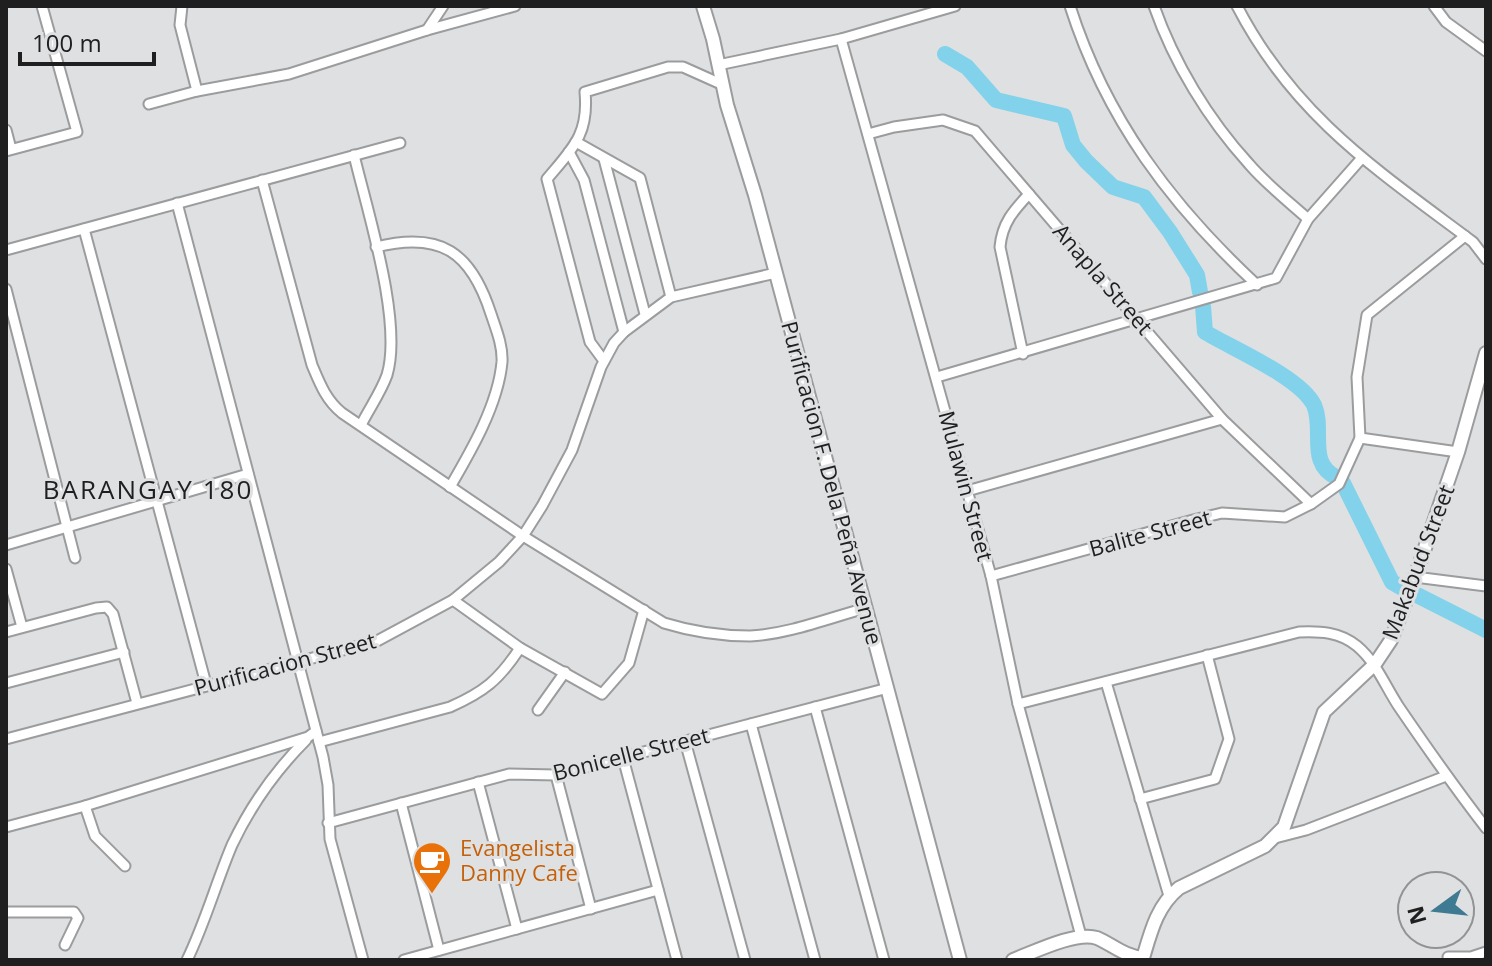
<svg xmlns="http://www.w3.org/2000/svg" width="1492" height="966" font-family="'Open Sans',sans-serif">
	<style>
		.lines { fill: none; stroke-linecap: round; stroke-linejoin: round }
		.river { stroke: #82d2eb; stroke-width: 16 }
		.minor-casing { stroke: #9b9c9e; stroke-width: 13 }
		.tertiary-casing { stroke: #9b9c9e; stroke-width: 16 }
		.minor { stroke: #fff; stroke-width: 9 }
		.tertiary { stroke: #fff; stroke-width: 12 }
		.labels { text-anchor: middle; stroke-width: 6; stroke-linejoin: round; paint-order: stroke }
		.street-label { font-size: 22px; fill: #1f1f20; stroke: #dee0e1 }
		.food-label { font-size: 22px; fill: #c56008; stroke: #dee0e1; text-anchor: start }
		.quarter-label { font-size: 26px; letter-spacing: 2px; fill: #1f1f20; stroke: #dee0e1 }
	</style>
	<rect width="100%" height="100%" fill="#dee0e1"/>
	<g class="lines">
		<g class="river">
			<polyline points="945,54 967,67 996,100 1064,116 1073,145 1086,161 1113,187 1144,197 1170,232 1197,275 1200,292"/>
			<path d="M1203,306L1205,332C1233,349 1300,377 1314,405C1325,430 1306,464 1338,478"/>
			<polyline points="1343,483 1392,582 1404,589"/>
			<polyline points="1411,592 1486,630"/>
		</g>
		<g class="minor-casing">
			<g id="minor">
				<polyline points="182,6 180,25 197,91"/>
				<path d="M1070,6C1106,119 1171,205 1257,285"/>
				<path d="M1154,6C1174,63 1208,119 1249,164C1266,184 1288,201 1308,219"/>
				<path d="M1237,6C1294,116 1377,170 1473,242L1486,259"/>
				<polyline points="1434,6 1446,22 1486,51"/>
				<polyline points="427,30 443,6"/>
				<polyline points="841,39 991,576 1018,704 1081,936"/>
				<polyline points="718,65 841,39 955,6"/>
				<polyline points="149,104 197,91 289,74 427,30 515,6"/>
				<polyline points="6,130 11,149"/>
				<polyline points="868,134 894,127 943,120 975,131 1222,419 1311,504"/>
				<polyline points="576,142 640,178 671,297"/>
				<polyline points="6,151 77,132 42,6"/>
				<polyline points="569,152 584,180 624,332"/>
				<path d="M354,155C367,210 403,322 387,375C381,392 369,409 361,425"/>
				<polyline points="604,159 645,314"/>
				<path d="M262,180L312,365C320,384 326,400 342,413L523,536L664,623C690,631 722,636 750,636C789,634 829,618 866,608"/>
				<polyline points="177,203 323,757 328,785 330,839 363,960"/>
				<polyline points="84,229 206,684"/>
				<path d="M376,247C441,231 471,252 491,314C496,329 503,346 502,362C498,405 471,451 450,487"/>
				<polyline points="6,250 400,143"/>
				<polyline points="6,289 75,558"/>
				<path d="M1023,354L1000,247C1002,223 1014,210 1029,194"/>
				<path d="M604,361L590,342L547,179C573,148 589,134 585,92L668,67H683L721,84"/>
				<polyline points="937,377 1276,278 1308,219 1361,159"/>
				<polyline points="1360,438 1458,452"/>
				<polyline points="967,491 1222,419"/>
				<polyline points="6,545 248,474"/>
				<polyline points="6,569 22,627"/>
				<polyline points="991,576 1193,520 1222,513 1285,517 1311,504 1339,484 1360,438 1357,377 1367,315 1465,236"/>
				<polyline points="1415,577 1486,586"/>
				<polyline points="453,600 520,648 602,694 629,663 644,610"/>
				<polyline points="6,632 96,608 107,607 113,614 137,703"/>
				<polyline points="1106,682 1169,896"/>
				<polyline points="6,683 124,652"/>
				<path d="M1018,704L1299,632C1320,631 1340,632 1357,646C1377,663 1385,686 1399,707C1427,748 1455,788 1486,828"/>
				<polyline points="815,707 884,960"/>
				<polyline points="538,710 565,672"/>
				<polyline points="751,724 815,960"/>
				<polyline points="6,739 377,641 453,600 499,562 523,536 542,506 572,450 601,367 614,343 624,332 671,297 776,273"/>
				<polyline points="685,741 745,960"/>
				<path d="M319,742L450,707C484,692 499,680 520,648"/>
				<polyline points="623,758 677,960"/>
				<polyline points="556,775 591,909"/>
				<polyline points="478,782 517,929"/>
				<polyline points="1140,799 1215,779 1229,739 1207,655"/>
				<polyline points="401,803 439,950"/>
				<polyline points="85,806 95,836 125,866"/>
				<polyline points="328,823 509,774 556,775 888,688"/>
				<polyline points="6,827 85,806 308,737 316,731"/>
				<polyline points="1275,838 1306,830 1446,776"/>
				<polyline points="6,912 74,912 78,918 65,945"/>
				<polyline points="1448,957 1471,957 1486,952"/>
				<path d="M187,960C205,923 216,883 232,845C250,807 276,770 306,740"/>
				<polyline points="404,960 658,890"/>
			</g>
		</g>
		<g class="tertiary-casing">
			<g id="tertiary">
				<polyline points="703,6 713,39 727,105 755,195 960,960"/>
				<path d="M1013,960C1034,952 1076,931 1097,938C1113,945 1124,956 1143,958C1151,931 1157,906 1179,888L1265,846L1284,827L1324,712L1375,664L1391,640L1415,577L1458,452L1486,353"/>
			</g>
		</g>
		<use href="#minor" class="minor"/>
		<use href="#tertiary" class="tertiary"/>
	</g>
	<defs>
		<g id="cafe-pin" transform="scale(2)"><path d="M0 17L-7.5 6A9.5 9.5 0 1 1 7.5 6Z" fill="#e8710a" stroke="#dee0e1"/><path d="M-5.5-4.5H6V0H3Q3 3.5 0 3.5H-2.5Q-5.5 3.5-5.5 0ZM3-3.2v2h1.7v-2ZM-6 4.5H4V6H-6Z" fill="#fff"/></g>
	</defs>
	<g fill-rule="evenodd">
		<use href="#cafe-pin" x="432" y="861"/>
	</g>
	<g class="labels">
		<g class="street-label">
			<text transform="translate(1103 279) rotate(49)" y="8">Anapla Street</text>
			<text transform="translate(832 483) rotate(75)" y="8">Purificacion F. Dela Peña Avenue</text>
			<text transform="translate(966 486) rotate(75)" y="8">Mulawin Street</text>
			<text transform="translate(1150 533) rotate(-15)" y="8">Balite Street</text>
			<text transform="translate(1418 562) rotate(-69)" y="8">Makabud Street</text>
			<text transform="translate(285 664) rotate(-15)" y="8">Purificacion Street</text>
			<text transform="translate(631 754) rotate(-14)" y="8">Bonicelle Street</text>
		</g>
		<g class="food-label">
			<text x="460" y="856">Evangelista<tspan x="460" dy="25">Danny Cafe</tspan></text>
		</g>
		<g class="quarter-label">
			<text x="148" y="499">BARANGAY 180</text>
		</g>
	</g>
	<rect width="1492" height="966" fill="none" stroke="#1f1f20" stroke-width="16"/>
	<g transform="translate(1436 910) rotate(255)"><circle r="38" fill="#dee0e1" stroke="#929394" stroke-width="2"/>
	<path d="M0-6L14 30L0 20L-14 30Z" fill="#3e7a91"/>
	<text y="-12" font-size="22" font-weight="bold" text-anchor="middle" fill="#1f1f20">N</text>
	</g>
	<path d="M20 52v12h134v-12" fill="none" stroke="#1f1f20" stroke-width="4"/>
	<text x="32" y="52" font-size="24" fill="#1f1f20" stroke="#dee0e1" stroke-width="6" paint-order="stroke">100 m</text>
</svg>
